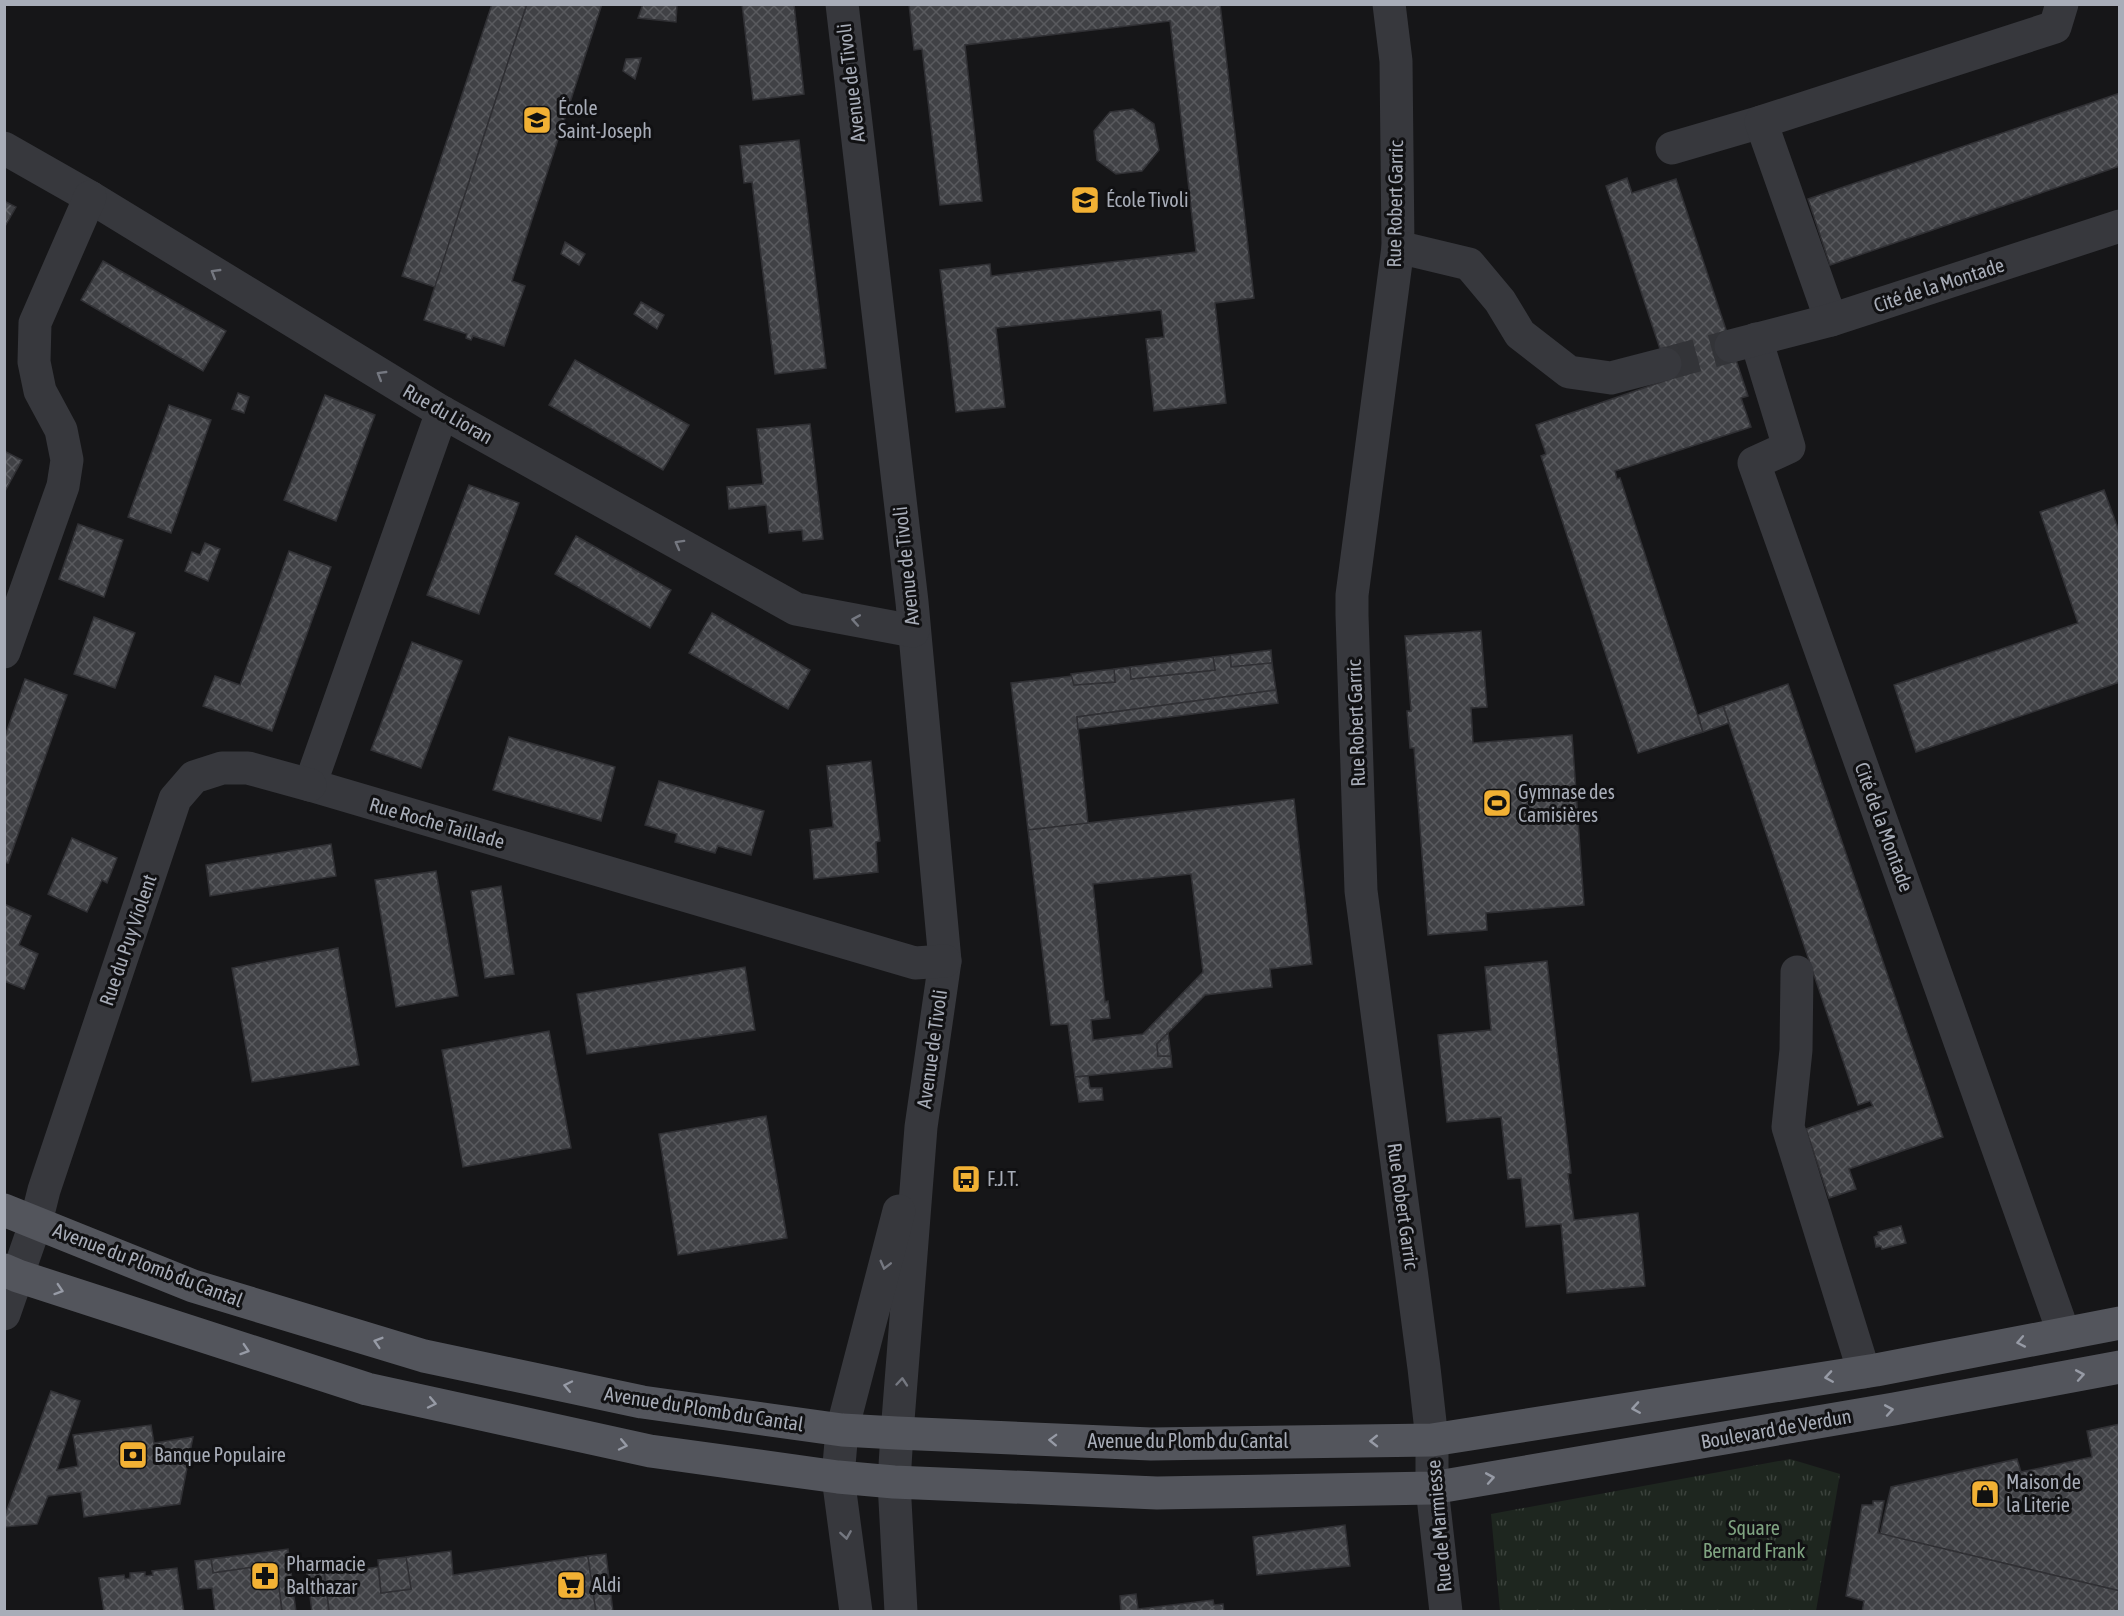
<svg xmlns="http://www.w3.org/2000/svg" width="2124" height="1616" font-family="'Asap Condensed',sans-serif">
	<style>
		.grass { fill: url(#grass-tufts) }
		.building { fill: url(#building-cross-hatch); stroke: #303034; stroke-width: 1.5; fill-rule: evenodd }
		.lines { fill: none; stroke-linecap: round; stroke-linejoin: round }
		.minor-tunnel { stroke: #333438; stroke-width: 33; stroke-dasharray: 33 16; stroke-linecap: butt }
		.minor { stroke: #37383d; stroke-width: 33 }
		.major { stroke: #53555c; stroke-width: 33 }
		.oneway { stroke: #757881 }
		.oneway2 { stroke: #979ba6 }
		.labels { text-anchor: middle; stroke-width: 6; stroke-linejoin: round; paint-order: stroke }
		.street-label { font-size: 20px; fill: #a8adb8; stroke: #111113 }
		.poi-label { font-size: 20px; fill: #a8adb8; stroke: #111113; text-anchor: start }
		.park-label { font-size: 20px; fill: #7fa381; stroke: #111113 }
	</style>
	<defs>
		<pattern id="grass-tufts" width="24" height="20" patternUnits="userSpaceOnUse" patternTransform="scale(1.5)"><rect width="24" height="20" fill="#1e261f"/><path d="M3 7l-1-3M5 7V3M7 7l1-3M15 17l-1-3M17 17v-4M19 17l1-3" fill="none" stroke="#3c433d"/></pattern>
		<pattern id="building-cross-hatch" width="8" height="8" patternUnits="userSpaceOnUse" patternTransform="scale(1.5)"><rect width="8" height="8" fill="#404145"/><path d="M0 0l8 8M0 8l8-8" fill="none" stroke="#595a5e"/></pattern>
	</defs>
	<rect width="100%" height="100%" fill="#161618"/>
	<polygon class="grass" points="1790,1459 1840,1474 1816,1611 1500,1611 1491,1514"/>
	<g class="building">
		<polygon points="492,4 527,4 435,287 402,276"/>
		<polygon points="527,4 602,4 512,281 525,286 504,346 473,336 471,340 466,338 467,334 424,320"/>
		<polygon points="643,4 677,4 676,22 638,18"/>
		<polygon points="742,4 794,4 804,94 753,100"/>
		<polygon points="909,4 1220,4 1254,298 1215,303 1226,403 1154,411 1146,339 1164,337 1161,310 996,328 1005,407 956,412 940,270 990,264 991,276 1196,252 1170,21 965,45 982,201 940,205 922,49 914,50"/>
		<polygon points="641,58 635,79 623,71 626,59"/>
		<polygon points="2120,93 2120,166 1830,265 1808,199"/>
		<polygon points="1133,109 1154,124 1159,150 1142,171 1116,174 1097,160 1094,131 1110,112"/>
		<polygon points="799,140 826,368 775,374 752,182 744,183 740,146"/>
		<polygon points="1627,178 1632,193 1676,179 1748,396 1741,398 1751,427 1615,471 1617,479 1620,478 1703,732 1638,753 1541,456 1546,454 1536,425 1670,379 1606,186"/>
		<polygon points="4,201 16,207 4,228"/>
		<polygon points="565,242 585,254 579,265 561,254"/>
		<polygon points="103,261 226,331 203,371 81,300"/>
		<polygon points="641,302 664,315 657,329 634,314"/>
		<polygon points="575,360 689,425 663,470 549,405"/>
		<polygon points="238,393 249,397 244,413 232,409"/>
		<polygon points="325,395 375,415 336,521 284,500"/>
		<polygon points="169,405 211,420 171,533 128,517"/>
		<polygon points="810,424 823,539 803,541 802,530 769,533 766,505 729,509 727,487 763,484 757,429"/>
		<polygon points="4,451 22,460 4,493"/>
		<polygon points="469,485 519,503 479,614 427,595"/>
		<polygon points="2104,490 2120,534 2120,682 1916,752 1894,685 2078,623 2040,512"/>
		<polygon points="78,524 123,540 104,597 59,579"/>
		<polygon points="576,536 671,590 650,628 555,574"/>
		<polygon points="205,543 220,549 208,581 185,571 192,552 200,555"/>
		<polygon points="289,551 331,567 272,731 203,706 215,676 240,685"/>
		<polygon points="712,613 810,670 788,709 689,653"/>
		<polygon points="94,617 135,633 115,688 74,674"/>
		<polygon points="1481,631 1487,707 1471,708 1473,743 1572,735 1584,905 1486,913 1487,930 1428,935 1414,748 1410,748 1407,711 1411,711 1405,636"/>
		<polygon points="412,642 462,661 421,768 371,750"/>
		<polygon points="1271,650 1272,663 1231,667 1230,655"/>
		<polygon points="1230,655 1231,667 1272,663 1276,690 1077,717 1088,824 1028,830 1011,683 1072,676 1074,685 1115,682 1114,669 1130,667 1131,679 1215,670 1213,657"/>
		<polygon points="1213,657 1215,670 1131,679 1130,667"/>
		<polygon points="1114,669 1115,682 1074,685 1071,674"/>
		<polygon points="25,679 67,695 8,863 4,862 4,739"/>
		<polygon points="1788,684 1943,1137 1849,1169 1856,1189 1829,1198 1806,1129 1873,1106 1870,1101 1858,1105 1723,706"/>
		<polygon points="1276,690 1278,703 1078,729 1077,717"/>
		<polygon points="1723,706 1729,723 1703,732 1698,715"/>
		<polygon points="509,737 615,767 601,821 493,790"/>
		<polygon points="871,761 880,841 876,842 878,872 814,879 810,830 833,827 827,766"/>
		<polygon points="659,781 764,811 751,855 718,846 715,853 675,842 677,834 645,825"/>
		<path d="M1294,799L1312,964L1270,969L1272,987L1205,995L1157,1044L1158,1056H1171L1172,1067L1075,1077L1068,1024L1051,1025L1028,830ZM1191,874L1203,972L1143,1034L1093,1040L1091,1020L1110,1018L1108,1001L1105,1002L1093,884Z"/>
		<polygon points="72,838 117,858 107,883 102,880 87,912 48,894"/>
		<polygon points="331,844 336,876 210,896 206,865"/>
		<polygon points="436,871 458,996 396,1007 375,880"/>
		<polygon points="501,886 514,974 485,978 471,891"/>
		<polygon points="4,904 31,916 19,945 38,954 24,989 4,981"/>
		<polygon points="338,948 359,1065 252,1082 232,968"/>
		<polygon points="1547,961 1571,1173 1568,1174 1574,1220 1638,1213 1645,1286 1567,1293 1561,1224 1526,1227 1521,1178 1508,1179 1501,1117 1447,1122 1438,1035 1491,1030 1485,967"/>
		<polygon points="745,967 755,1030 587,1054 577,994"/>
		<polygon points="549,1031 571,1148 463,1167 442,1050"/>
		<polygon points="1168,1033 1171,1056 1158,1056 1157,1044"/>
		<polygon points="1088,1076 1090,1088 1102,1088 1103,1100 1079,1102 1075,1077"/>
		<polygon points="766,1116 787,1238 678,1255 659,1134"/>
		<polygon points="1901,1226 1906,1243 1882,1249 1881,1246 1876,1247 1874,1237 1879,1235 1878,1232"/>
		<polygon points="51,1391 80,1401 57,1470 78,1466 73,1435 151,1425 154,1443 193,1437 180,1504 84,1517 81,1492 48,1496 37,1524 4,1527 4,1518"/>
		<polygon points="2120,1424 2120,1591 1880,1534 1891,1487 2017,1459 2021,1472 2092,1457 2087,1431"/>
		<polygon points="1873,1501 1884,1501 1878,1533 2120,1591 2120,1612 1862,1612 1864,1601 1846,1596 1862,1505 1873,1505"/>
		<polygon points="1345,1525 1350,1566 1257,1575 1253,1537"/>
		<polygon points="288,1549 296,1612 282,1612 276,1564 213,1573 211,1559"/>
		<polygon points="451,1551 453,1575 588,1556 596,1612 329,1612 324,1571 361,1567 362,1569 378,1567 381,1593 411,1589 406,1557"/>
		<polygon points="606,1554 613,1612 596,1612 588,1556"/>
		<polygon points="406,1557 411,1589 381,1593 378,1560"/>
		<polygon points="211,1559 213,1573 276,1564 282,1612 215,1612 212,1588 198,1589 195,1561"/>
		<polygon points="177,1568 184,1612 104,1612 99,1578 124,1575 125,1579 130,1578 130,1573 145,1572 145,1576 153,1575 152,1571"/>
		<polygon points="324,1571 329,1612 312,1612 307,1573"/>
		<polygon points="1136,1594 1138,1609 1213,1600 1214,1605 1223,1604 1224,1612 1113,1612 1121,1611 1120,1596"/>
	</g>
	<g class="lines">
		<polyline class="minor-tunnel" points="1665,364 1731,346"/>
		<g class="minor">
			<polyline points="842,4 912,602 945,961 921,1127 897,1433 894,1482 901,1612"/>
			<polyline points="1389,4 1396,61 1398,247 1352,595 1352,615 1361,891 1424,1368 1432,1440 1432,1488 1446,1612"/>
			<polyline points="4,148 90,197 442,412 796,609 913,631"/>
			<polyline points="1672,148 1761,122"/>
			<polyline points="1398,247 1469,264 1500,301 1520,334 1569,372 1611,378 1665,364"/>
			<polyline points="1831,320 1761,122 2055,27 2062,4"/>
			<polyline points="1756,339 1789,447 1754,463 2064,1334"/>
			<polyline points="1731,346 1831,320 2120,226"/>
			<polyline points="442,412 310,785 915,963 945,961"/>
			<polyline points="4,652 63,486 67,460 61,430 40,391 34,362 35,323 90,197"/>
			<polyline points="1797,972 1796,1050 1788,1127 1864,1372"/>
			<polyline points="4,1314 36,1222 44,1190 175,799 194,777 222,768 248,768 310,785"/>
			<polyline points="856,1612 838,1477 842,1430 899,1211"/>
		</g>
		<g class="major">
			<polyline points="4,1210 193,1286 424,1356 642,1402 842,1430 897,1433 1151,1444 1432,1440 1876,1370 2120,1323"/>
			<polyline points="4,1270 18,1276 367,1389 650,1451 838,1477 894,1482 1157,1493 1432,1488 1894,1409 2120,1367"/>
		</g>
	</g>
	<defs><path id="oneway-chevron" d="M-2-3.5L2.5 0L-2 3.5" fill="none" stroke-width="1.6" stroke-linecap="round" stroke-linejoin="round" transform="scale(1.5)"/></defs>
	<g class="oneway">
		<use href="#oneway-chevron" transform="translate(215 273) rotate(-149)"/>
		<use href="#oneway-chevron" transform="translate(381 375) rotate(-149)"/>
		<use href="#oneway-chevron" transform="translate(679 544) rotate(-151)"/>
		<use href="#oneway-chevron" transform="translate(856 620) rotate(-170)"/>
		<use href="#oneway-chevron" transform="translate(885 1265) rotate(104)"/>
		<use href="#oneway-chevron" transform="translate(902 1382) rotate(-85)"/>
		<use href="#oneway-chevron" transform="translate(846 1535) rotate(81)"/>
	</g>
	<g class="oneway2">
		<use href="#oneway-chevron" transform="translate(59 1290) rotate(18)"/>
		<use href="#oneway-chevron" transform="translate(378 1342) rotate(-163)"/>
		<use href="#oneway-chevron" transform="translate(2021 1342) rotate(169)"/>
		<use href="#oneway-chevron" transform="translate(245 1350) rotate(18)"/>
		<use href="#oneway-chevron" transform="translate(2080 1375) rotate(-10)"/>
		<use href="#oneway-chevron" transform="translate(1829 1377) rotate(171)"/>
		<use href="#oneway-chevron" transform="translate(568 1386) rotate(-168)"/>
		<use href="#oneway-chevron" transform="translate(432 1403) rotate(12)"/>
		<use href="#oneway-chevron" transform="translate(1636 1408) rotate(171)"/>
		<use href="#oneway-chevron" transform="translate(1889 1410) rotate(-10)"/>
		<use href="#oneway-chevron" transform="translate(1053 1440) rotate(-178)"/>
		<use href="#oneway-chevron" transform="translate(1374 1441) rotate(179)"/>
		<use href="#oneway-chevron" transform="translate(623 1445) rotate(12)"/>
		<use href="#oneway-chevron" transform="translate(1490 1478) rotate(-10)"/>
	</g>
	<defs>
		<g id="school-square" transform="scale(1.5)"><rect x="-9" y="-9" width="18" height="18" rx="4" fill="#f2b134" stroke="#111113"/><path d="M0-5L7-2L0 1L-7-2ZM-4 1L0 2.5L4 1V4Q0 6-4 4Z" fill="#111"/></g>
		<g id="stadium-square" transform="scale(1.5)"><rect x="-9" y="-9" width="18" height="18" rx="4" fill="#f2b134" stroke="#111113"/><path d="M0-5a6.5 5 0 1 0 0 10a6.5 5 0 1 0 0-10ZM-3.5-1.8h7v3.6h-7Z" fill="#111"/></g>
		<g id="bus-square" transform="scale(1.5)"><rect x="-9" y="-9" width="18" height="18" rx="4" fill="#f2b134" stroke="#111113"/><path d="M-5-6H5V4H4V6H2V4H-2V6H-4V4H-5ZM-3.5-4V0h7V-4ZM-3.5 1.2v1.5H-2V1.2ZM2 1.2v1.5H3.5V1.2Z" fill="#111"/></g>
		<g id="bank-square" transform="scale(1.5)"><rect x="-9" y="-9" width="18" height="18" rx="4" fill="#f2b134" stroke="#111113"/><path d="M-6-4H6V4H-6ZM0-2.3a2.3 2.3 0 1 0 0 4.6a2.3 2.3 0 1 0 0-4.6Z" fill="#111"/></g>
		<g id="shop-square" transform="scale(1.5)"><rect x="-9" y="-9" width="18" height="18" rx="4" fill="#f2b134" stroke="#111113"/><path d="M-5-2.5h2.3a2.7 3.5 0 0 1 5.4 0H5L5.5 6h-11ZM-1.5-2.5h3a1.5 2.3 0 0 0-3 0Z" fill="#111"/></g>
		<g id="pharmacy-square" transform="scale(1.5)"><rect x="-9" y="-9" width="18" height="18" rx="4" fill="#f2b134" stroke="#111113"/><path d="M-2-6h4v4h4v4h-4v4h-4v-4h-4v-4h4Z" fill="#111"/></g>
		<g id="supermarket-square" transform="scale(1.5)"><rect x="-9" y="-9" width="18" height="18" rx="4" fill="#f2b134" stroke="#111113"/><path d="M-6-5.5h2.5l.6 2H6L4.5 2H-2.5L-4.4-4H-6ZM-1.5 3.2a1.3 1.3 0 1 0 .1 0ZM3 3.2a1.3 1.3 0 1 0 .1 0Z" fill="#111"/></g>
	</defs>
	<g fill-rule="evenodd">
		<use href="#school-square" x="537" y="120"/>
		<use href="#school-square" x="1085" y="200"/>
		<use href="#stadium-square" x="1497" y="803"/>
		<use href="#bus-square" x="966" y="1179"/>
		<use href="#bank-square" x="133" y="1455"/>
		<use href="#shop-square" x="1985" y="1494"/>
		<use href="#pharmacy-square" x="265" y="1576"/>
		<use href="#supermarket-square" x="571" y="1585"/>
	</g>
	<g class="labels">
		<g class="street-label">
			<text transform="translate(851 83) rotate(-97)" y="7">Avenue de Tivoli</text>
			<text transform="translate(1395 204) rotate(-89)" y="7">Rue Robert Garric</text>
			<text transform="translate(1939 285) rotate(-18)" y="7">Cité de la Montade</text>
			<text transform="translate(448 414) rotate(30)" y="7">Rue du Lioran</text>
			<text transform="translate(906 566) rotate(-96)" y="7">Avenue de Tivoli</text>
			<text transform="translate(1356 723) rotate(-92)" y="7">Rue Robert Garric</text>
			<text transform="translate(437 823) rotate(16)" y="7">Rue Roche Taillade</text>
			<text transform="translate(1884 827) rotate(70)" y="7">Cité de la Montade</text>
			<text transform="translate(128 940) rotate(-71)" y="7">Rue du Puy Violent</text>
			<text transform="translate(932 1049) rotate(-82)" y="7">Avenue de Tivoli</text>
			<text transform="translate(1403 1206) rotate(82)" y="7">Rue Robert Garric</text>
			<text transform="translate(148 1265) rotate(21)" y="7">Avenue du Plomb du Cantal</text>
			<text transform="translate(704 1409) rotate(9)" y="7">Avenue du Plomb du Cantal</text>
			<text transform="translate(1776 1429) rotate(-10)" y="7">Boulevard de Verdun</text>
			<text x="1188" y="1448">Avenue du Plomb du Cantal</text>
			<text transform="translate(1439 1526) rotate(-95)" y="7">Rue de Marmiesse</text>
		</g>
		<g class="poi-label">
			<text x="558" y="115">École<tspan x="558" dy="23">Saint-Joseph</tspan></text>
			<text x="1106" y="207">École Tivoli</text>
			<text x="1518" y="799">Gymnase des<tspan x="1518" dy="23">Camisières</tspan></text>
			<text x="987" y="1186">F.J.T.</text>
			<text x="154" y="1462">Banque Populaire</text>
			<text x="2006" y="1489">Maison de<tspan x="2006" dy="23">la Literie</tspan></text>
			<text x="286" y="1571">Pharmacie<tspan x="286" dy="23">Balthazar</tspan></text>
			<text x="592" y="1592">Aldi</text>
		</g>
		<g class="park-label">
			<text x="1754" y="1535">Square<tspan x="1754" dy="23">Bernard Frank</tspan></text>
		</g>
	</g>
	<rect width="2124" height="1616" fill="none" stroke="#a8adb8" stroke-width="12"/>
</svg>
